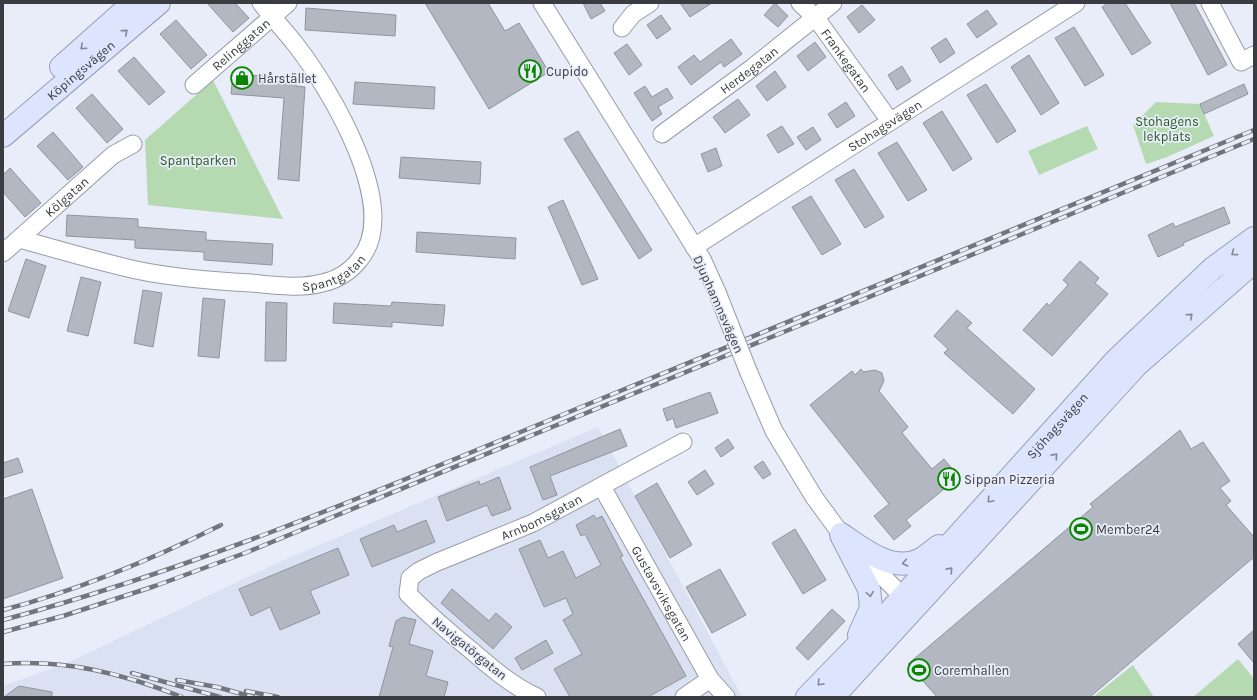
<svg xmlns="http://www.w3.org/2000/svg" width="1257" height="700" font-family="Karla,sans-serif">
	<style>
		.built { fill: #d9e1f3 }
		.green { fill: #b5dab1 }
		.building { fill: #b3b7c2; stroke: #8f949e }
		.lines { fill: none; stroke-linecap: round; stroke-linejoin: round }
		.minor-casing { stroke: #979ca6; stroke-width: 19 }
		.major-casing { stroke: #949fba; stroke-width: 24 }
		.minor { stroke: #fff; stroke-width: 17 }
		.major { stroke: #dce5fd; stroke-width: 22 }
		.rail-casing { stroke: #72757c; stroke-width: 4.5 }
		.rail { stroke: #e9edf9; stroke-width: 3; stroke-dasharray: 9; stroke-linecap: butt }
		.minor-bridge-casing { stroke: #979ca6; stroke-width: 19; stroke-linecap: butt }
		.minor-bridge { stroke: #fff; stroke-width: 17 }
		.oneway { stroke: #838896 }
		.labels { text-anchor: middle; stroke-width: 3.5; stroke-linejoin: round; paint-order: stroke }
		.street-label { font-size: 13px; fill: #3a3c41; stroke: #e9edf9 }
		.poi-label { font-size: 13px; fill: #3a3c41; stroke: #e9edf9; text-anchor: start }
		.park-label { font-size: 13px; fill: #265922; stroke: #e9edf9 }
	</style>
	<rect width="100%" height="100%" fill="#e9edf9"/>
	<polygon class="built" points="598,427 742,697 3,697 3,686 65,664 277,563"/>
	<g class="green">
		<polygon points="213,80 283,219 148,205 145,140"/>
		<polygon points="1156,102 1200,104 1214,136 1167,157 1146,164 1133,125"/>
		<polygon points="1087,126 1098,149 1039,175 1028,151"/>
		<polygon points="1238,659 1254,679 1254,697 1193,697"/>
		<polygon points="1133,665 1154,697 1093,697"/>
	</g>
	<g class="building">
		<polygon points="207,3 235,3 249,18 233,32"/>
		<polygon points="425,3 488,3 505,31 519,23 549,72 489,109"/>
		<polygon points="583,3 600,3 605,11 591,19"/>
		<polygon points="680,3 712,3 690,17"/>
		<polygon points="775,3 788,16 778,27 764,15"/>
		<polygon points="1108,3 1125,3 1151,43 1132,55 1102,7"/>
		<polygon points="1170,3 1194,3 1227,65 1208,75"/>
		<polygon points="862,5 875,20 859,33 847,17"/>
		<polygon points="306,8 396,15 395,36 305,30"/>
		<polygon points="987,10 997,24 977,38 967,24"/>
		<polygon points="661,15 671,29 657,39 647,25"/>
		<polygon points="176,20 207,55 191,69 160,34"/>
		<polygon points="1074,27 1104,75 1085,86 1055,38"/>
		<polygon points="946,38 955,53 940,63 931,48"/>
		<polygon points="731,39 742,54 724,67 721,62 691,85 678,67 694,55 700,62"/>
		<polygon points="815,42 826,57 808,71 797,56"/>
		<polygon points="627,44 642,65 629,75 614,53"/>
		<polygon points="1029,55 1059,103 1041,115 1011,67"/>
		<polygon points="134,57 165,92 149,105 118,71"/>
		<polygon points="902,66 911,81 897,90 888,75"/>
		<polygon points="775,71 786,87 767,101 756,86"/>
		<polygon points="233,74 296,78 296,86 305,87 299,181 278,179 284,98 231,94"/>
		<polygon points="355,82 435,87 434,109 353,104"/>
		<polygon points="986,84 1016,131 997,143 967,95"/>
		<polygon points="1244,84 1248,94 1204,114 1200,104"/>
		<polygon points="645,86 652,97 667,88 673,98 658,107 662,114 652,121 634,93"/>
		<polygon points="92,94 123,129 107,143 76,108"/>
		<polygon points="738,99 750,115 725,133 713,117"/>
		<polygon points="846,102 855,116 837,128 828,114"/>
		<polygon points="942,111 972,159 953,171 923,123"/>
		<polygon points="782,126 794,144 778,153 767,135"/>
		<polygon points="813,127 821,140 806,150 797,137"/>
		<polygon points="578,131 652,250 639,259 564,139"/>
		<polygon points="53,132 83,167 68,180 37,146"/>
		<polygon points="897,142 927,190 908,201 878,153"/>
		<polygon points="716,148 722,166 708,172 701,154"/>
		<polygon points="401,157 481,162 480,184 399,178"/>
		<polygon points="10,168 41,203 25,217 3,192 3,175"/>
		<polygon points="854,169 884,217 865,228 835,180"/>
		<polygon points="811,196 841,244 822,255 792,207"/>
		<polygon points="563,200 598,279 582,285 548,207"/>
		<polygon points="1224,207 1230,223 1183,243 1184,245 1158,257 1148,235 1173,223 1175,227"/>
		<polygon points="67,215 138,219 138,227 206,232 206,240 273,244 272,265 204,260 204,252 135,248 135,240 66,236"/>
		<polygon points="417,232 516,238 515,259 416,252"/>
		<polygon points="26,259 46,266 29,318 8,311"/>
		<polygon points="1080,261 1099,278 1095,283 1108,294 1052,356 1023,330 1047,303 1049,306 1068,285 1063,280"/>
		<polygon points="81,277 101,282 88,336 67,331"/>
		<polygon points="143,290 162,293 153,347 134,343"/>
		<polygon points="203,298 225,300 219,358 198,356"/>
		<polygon points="266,302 287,303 286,361 265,361"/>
		<polygon points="392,302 445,305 443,326 392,322 392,327 333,323 334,303 391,306"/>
		<polygon points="957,310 972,323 967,328 1035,389 1013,414 944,353 948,349 934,336"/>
		<polygon points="861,369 863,372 875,370 882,373 884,381 879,391 908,427 902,433 932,469 944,459 959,477 906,520 911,526 894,540 874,516 889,504 810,405 852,371 855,375"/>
		<polygon points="710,392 718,413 676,428 673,418 667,421 663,409"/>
		<polygon points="620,429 627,446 550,476 557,495 543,500 530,467"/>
		<polygon points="1180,430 1191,449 1203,442 1230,481 1220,488 1231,501 1226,505 1254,537 1254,557 1090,697 937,697 908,664 1093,507 1090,504"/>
		<polygon points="728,439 734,448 721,457 715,448"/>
		<polygon points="18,458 23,472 3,478 3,463"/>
		<polygon points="763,461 771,474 763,479 754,467"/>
		<polygon points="705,470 714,484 697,495 688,482"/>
		<polygon points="499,477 511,509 492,516 487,505 447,521 438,497 479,481 480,485"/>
		<polygon points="657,483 692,545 670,558 635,496"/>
		<polygon points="32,489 63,578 3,599 3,499"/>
		<polygon points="594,515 596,519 602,516 623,556 620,557 686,676 648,697 570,697 554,669 582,654 563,620 573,614 566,598 544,607 519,549 540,540 548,558 563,551 576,578 601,565 585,534 581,536 576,525"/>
		<polygon points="426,520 435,542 372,567 360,539 394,525 397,532"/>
		<polygon points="795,529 826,580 803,594 772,543"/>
		<polygon points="338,548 349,575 310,591 320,613 280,630 270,607 251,616 239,589"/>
		<polygon points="720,569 746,615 712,633 686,587"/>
		<polygon points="452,589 489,621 496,613 512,627 493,649 441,603"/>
		<polygon points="832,609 845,621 808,660 796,648"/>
		<polygon points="403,617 416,620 409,644 433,651 426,676 448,682 444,697 379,697 393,647 389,646 396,621"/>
		<polygon points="1254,630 1254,663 1238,644"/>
		<polygon points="546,640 553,653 522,670 515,658"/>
		<polygon points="19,686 52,692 52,697 4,697"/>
	</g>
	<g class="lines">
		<g class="minor-casing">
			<g id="minor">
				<polyline points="542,3 702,259 717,292"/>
				<path id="s1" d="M800,3L816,18L890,121"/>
				<polyline points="1210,3 1241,62 1254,55"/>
				<polyline points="622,28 633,14 650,3"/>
				<path id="s2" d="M194,85L288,3"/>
				<path id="s3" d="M662,134L752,68L833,3"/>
				<path id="s4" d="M20,239C58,250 97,261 136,270C174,278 213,281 251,283C273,285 301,289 322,283C337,280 351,271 360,259C402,208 330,89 296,45C285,31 272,17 261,3"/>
				<path id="s5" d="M694,247L1076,3"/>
				<path id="s6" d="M3,253L113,155L133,144"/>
				<polyline points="749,373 774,431 814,497 841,534 903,597"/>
				<path id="s7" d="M602,487L710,679L726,697"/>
				<path id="s8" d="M537,697C512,686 492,668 472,651C450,633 428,614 408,594L410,578L419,571L435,563L533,523L683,442"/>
				<polyline points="684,697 710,679"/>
			</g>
		</g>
		<g class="major-casing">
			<g id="major">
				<polyline points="61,67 133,3"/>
				<path id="s9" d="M3,136L159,3"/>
				<path d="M841,534C863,549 893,574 921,559C927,556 933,550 939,546"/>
				<polyline points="842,537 869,589 871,608 859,635"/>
				<path id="s10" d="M807,697L880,622L1116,360L1213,268L1254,238"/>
				<polyline points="833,697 1137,365 1254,262"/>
			</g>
		</g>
		<use href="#minor" class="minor"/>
		<use href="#major" class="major"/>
		<g class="rail-casing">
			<g id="rail">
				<path d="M3,610C79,590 151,560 221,525"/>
				<path d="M3,620C204,566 394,484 586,405C808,314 1031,222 1254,130"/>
				<polyline points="3,632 63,616 155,586 245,553 1254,139"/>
				<path d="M3,664C66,659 124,674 182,697"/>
				<polyline points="132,673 220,697"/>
				<polyline points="177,680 217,687 253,697"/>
				<polyline points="246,691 278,697"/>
			</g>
		</g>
		<use href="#rail" class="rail"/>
		<g class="minor-bridge-casing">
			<polyline id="minor-bridge" points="717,292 749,373"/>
		</g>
		<use href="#minor-bridge" class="minor-bridge"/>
	</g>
	<defs><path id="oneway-chevron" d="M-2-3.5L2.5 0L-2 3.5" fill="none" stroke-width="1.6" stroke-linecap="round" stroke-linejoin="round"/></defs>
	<g class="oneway">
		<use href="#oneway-chevron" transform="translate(125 32) rotate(-40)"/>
		<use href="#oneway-chevron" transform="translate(83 47) rotate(138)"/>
		<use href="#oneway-chevron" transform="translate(1234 253) rotate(143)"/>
		<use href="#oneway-chevron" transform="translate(1190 316) rotate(-42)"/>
		<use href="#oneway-chevron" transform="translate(1055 456) rotate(-48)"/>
		<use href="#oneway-chevron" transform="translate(990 500) rotate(133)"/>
		<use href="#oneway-chevron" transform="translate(905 563) rotate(169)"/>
		<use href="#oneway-chevron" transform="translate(950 570) rotate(-48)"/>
		<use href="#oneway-chevron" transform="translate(870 594) rotate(82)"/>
		<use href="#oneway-chevron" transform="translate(820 683) rotate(133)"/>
	</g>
	<defs>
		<g id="restaurant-ring" transform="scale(1.15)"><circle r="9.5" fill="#e9edf9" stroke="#0a8501" stroke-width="1.5"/><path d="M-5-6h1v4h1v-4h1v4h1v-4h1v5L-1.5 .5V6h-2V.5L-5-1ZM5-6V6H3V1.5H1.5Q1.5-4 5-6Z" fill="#0a8501"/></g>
		<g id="shop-ring" transform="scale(1.15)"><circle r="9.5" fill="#e9edf9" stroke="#0a8501" stroke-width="1.5"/><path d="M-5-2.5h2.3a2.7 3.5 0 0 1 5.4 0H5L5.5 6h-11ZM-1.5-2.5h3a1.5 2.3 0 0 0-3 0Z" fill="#0a8501"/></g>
		<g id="stadium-ring" transform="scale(1.15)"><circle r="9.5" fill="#e9edf9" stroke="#0a8501" stroke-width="1.5"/><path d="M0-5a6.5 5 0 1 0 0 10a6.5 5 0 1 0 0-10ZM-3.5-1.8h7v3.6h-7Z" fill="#0a8501"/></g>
	</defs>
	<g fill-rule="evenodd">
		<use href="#restaurant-ring" x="530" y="71"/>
		<use href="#shop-ring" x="242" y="78"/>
		<use href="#restaurant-ring" x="949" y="479"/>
		<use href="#stadium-ring" x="1081" y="529"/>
		<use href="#stadium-ring" x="919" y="670"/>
	</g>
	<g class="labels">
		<g class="street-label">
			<text dy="5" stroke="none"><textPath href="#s2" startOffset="62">Relinggatan</textPath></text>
			<text dy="5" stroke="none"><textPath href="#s1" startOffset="74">Frankegatan</textPath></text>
			<text dy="5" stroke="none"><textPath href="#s9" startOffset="102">Köpingsvägen</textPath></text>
			<text dy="5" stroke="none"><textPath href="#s3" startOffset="108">Herdegatan</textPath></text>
			<text dy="5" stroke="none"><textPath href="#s5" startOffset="226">Stohagsvägen</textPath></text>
			<text dy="5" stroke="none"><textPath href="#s6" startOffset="85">Kölgatan</textPath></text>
			<text dy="5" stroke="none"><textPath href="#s4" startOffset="322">Spantgatan</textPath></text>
			<text transform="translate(719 304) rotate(66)" y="5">Djuphamnsvägen</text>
			<text dy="5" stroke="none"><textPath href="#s10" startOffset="369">Sjöhagsvägen</textPath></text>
			<text dy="5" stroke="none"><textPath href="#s8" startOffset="327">Arnbomsgatan</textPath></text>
			<text dy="5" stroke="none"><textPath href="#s7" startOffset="122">Gustavsviksgatan</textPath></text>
			<text transform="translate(470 648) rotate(39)" y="5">Navigatörgatan</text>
		</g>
		<g class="poi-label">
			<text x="546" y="76">Cupido</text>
			<text x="258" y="83">Hårstället</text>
			<text x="964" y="484">Sippan Pizzeria</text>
			<text x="1096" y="534">Member24</text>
			<text x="934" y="675">Coremhallen</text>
		</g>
		<g class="park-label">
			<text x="1167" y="126">Stohagens<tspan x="1167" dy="15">lekplats</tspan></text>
			<text x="198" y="165">Spantparken</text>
		</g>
	</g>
	<rect width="1257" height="700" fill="none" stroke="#3a3c41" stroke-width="8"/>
</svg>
